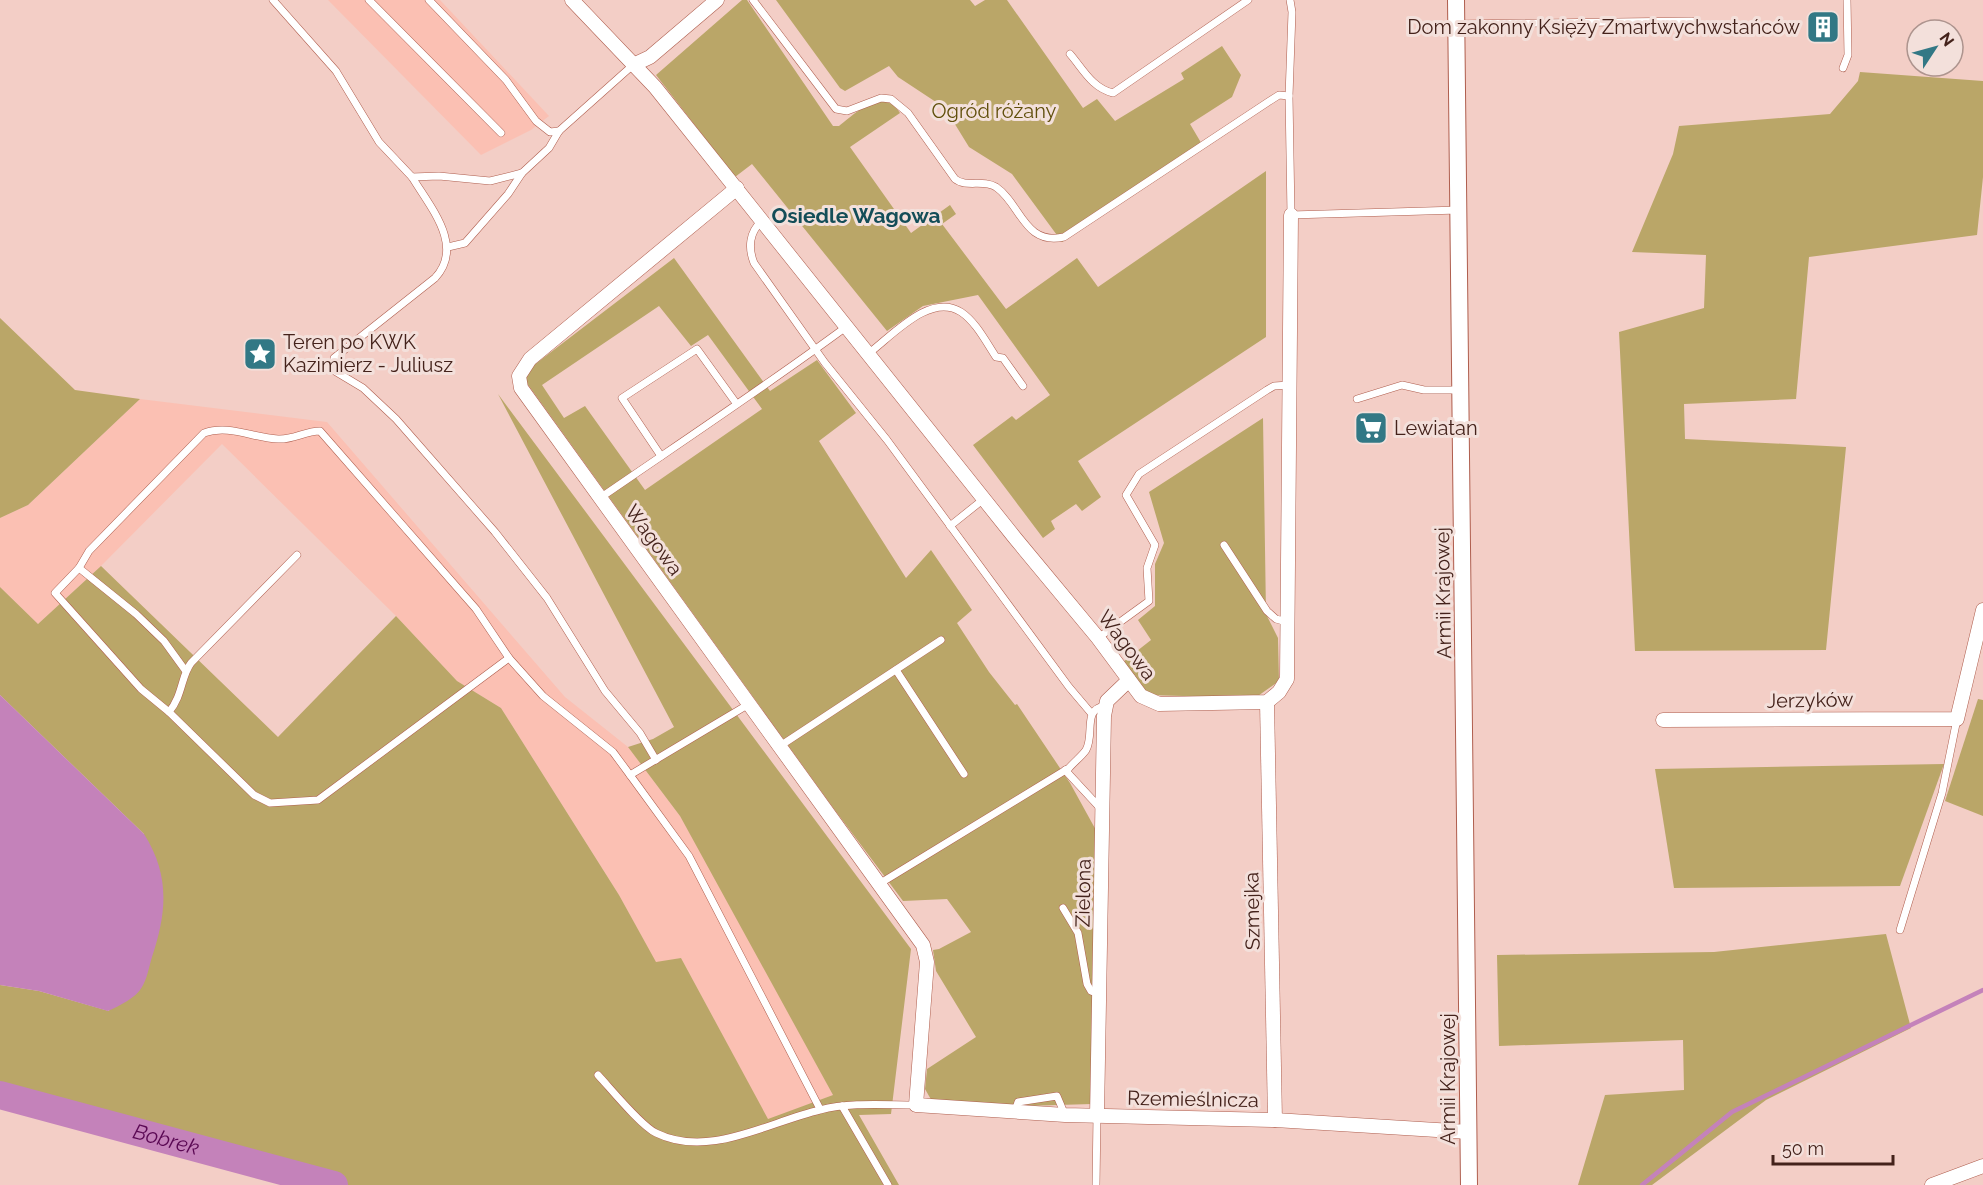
<svg xmlns="http://www.w3.org/2000/svg" width="1983" height="1185" font-family="Raleway,sans-serif">
	<style>
		.built { fill: #fbc0b3 }
		.green { fill: #baa668; fill-rule: evenodd }
		.water { fill: #c482ba }
		.lines { fill: none; stroke-linecap: round; stroke-linejoin: round }
		.stream { stroke: #c482ba; stroke-width: 4.5 }
		.river { stroke: #c482ba; stroke-width: 28 }
		.service-casing { stroke: #af5e4e; stroke-width: 8 }
		.minor-casing { stroke: #af5e4e; stroke-width: 15 }
		.tertiary-casing { stroke: #af5e4e; stroke-width: 18 }
		.service { stroke: #fff; stroke-width: 7 }
		.minor { stroke: #fff; stroke-width: 14 }
		.tertiary { stroke: #fff; stroke-width: 16 }
		.labels { text-anchor: middle; stroke-width: 6; stroke-linejoin: round; paint-order: stroke }
		.poi-label { font-size: 20px; fill: #44221b; stroke: #f3e0db; text-anchor: start }
		.park-label { font-size: 20px; fill: #614f0c; stroke: #f3e0db }
		.street-label { font-size: 20px; fill: #44221b; stroke: #f3e0db }
		.neighbourhood-label { font-size: 21px; font-weight: bold; fill: #134d58; stroke: #f3e0db }
		.water-label { font-size: 21px; font-style: italic; fill: #5a0853; stroke: #f3e0db }
	</style>
	<rect width="100%" height="100%" fill="#f3cec6"/>
	<g class="built">
		<polygon points="328,0 440,0 549,116 531,130 481,155"/>
		<polygon points="140,399 327,422 565,697 628,747 680,816 761,959 833,1095 768,1120 681,958 656,963 619,895 501,708 457,681 396,616 222,444 101,566 38,624 0,587 0,518 28,505"/>
	</g>
	<g class="green">
		<path d="M742,0H747L833,126H839C855,113 884,86 900,113L850,147L911,233L950,205L956,214L942,224L1006,309L1077,258L1098,287L1266,171V337L1078,461L1101,497L1082,511L1076,504L1051,521L1055,529L1043,538L973,445L1012,416L1016,420L1050,395L978,295L923,306L887,331L752,164L735,177L656,75Z"/>
		<polygon points="776,0 970,0 975,6 985,0 1007,0 1083,108 1097,99 1115,121 1184,79 1181,73 1222,46 1241,75 1232,97 1190,124 1203,146 1062,242 1012,174 969,147 945,108 898,77 889,66 845,91 840,88"/>
		<polygon points="1860,72 1983,81 1983,177 1977,235 1809,257 1796,399 1684,404 1685,439 1846,447 1826,650 1635,651 1619,332 1704,308 1706,255 1632,252 1673,154 1679,126 1830,114 1858,81"/>
		<path d="M674,258L770,391L817,360L856,413L819,441L906,578L931,550L972,610L957,623L989,672L1015,705L1017,704L1070,783L1097,832L1092,1104L1024,1106L933,1103L925,1089L927,1069L976,1037L936,971L933,950L939,949L971,932L947,899L903,901L834,809L521,375ZM659,306L691,346L708,335L762,409L645,490L585,406L564,418L542,385Z"/>
		<polygon points="0,318 75,390 140,399 28,505 0,518"/>
		<polygon points="498,394 911,949 891,1114 859,1115 899,1185 299,1185 188,1153 0,1106 0,985 39,991 109,1011 144,834 0,695 0,587 38,624 101,566 278,737 396,616 457,681 501,708 619,895 656,962 681,958 768,1119 833,1095 680,816 628,747 653,739 674,727"/>
		<polygon points="1263,418 1266,614 1278,638 1279,681 1255,698 1147,695 1123,662 1151,640 1138,620 1155,606 1155,564 1164,543 1149,492"/>
		<polygon points="1978,699 1983,700 1983,816 1945,801"/>
		<polygon points="1944,764 1900,886 1674,888 1655,769"/>
		<polygon points="1886,934 1911,1028 1766,1100 1652,1185 1578,1185 1605,1095 1684,1090 1683,1040 1499,1046 1497,955 1714,952"/>
	</g>
	<path class="water" d="M0,695L144,834C170,875 167,912 152,957C149,967 147,979 142,987C136,998 119,1006 108,1011L39,991L0,985Z"/>
	<g class="lines">
		<polyline class="stream" points="1642,1185 1732,1112 1983,990"/>
		<path class="river" id="s1" d="M0,1095L334,1185"/>
		<g class="service-casing">
			<g id="service">
				<polyline points="273,0 336,71 379,142 412,177 439,176 490,181 522,173 549,148 559,131 633,65"/>
				<polyline points="369,0 501,133"/>
				<polyline points="429,0 506,80 536,121 550,132 559,131"/>
				<path d="M753,0L836,109L847,111L881,98L891,99L908,113L955,179C966,188 983,179 996,187C1021,204 1024,246 1064,237L1268,102L1279,95L1289,96"/>
				<polyline points="1290,0 1292,12 1289,96 1291,215 1459,210"/>
				<polyline points="1456,24 1692,21"/>
				<path d="M1070,54C1083,69 1092,88 1113,93L1248,0"/>
				<polyline points="1843,68 1848,55 1847,0"/>
				<path d="M412,177C430,207 465,246 435,278L334,358L333,370L363,388L396,419L495,532L547,598L605,691L640,733L656,760"/>
				<path d="M762,221C749,232 748,248 754,263L825,363L887,440L1069,687L1091,713"/>
				<polyline points="448,247 465,243 508,194 522,173"/>
				<path d="M869,353C892,336 930,292 961,312C976,322 986,342 996,357L1003,358L1023,386"/>
				<polyline points="1357,399 1402,385 1424,390 1459,390"/>
				<polyline points="661,456 622,398 697,349 736,403"/>
				<path d="M600,498C683,441 766,386 846,327"/>
				<polyline points="950,526 985,498"/>
				<polyline points="1224,545 1267,611 1276,619 1287,622"/>
				<path d="M297,555L191,663C181,676 183,695 169,712L254,795L270,803L318,800L509,658"/>
				<polyline points="79,568 136,614 164,641 185,670"/>
				<polyline points="1098,638 1149,601 1147,568 1155,545 1126,495 1139,474 1267,390 1274,386 1289,385"/>
				<polyline points="896,670 964,774"/>
				<path d="M169,712L141,689L55,593L79,568L89,551L204,433C229,424 253,438 278,439C293,440 305,431 320,431L476,609L509,658L543,696L613,752L630,775L689,856L820,1109"/>
				<polyline points="780,746 941,640"/>
				<polyline points="1065,770 1102,810"/>
				<polyline points="630,775 749,704"/>
				<path d="M879,884L1069,768C1074,762 1082,756 1086,750C1095,734 1082,709 1105,706"/>
				<polyline points="1063,908 1078,933 1087,984 1091,991 1101,995"/>
				<polyline points="1900,930 1942,793 1957,719"/>
				<path d="M598,1075C611,1089 641,1126 656,1133C709,1159 768,1122 820,1110C850,1102 884,1105 916,1105"/>
				<polyline points="842,1106 888,1185"/>
				<polyline points="1015,1111 1018,1102 1057,1096 1065,1115"/>
				<polyline points="1096,1185 1097,1116"/>
			</g>
		</g>
		<g class="minor-casing">
			<g id="minor">
				<polyline points="572,0 655,87 1015,538 1098,638 1141,696 1159,704 1267,702 1279,692 1287,679 1291,215"/>
				<polyline points="633,65 650,57 717,0"/>
				<polyline points="737,188 530,359 519,376 521,388 923,945 927,962 916,1105 1065,1115 1275,1120 1469,1132"/>
				<polyline points="1267,702 1275,1120"/>
				<polyline points="1663,720 1957,719 1983,610"/>
				<polyline points="1097,1116 1104,716 1107,701 1129,680"/>
				<polyline points="1932,1185 1983,1166"/>
			</g>
		</g>
		<g class="tertiary-casing">
			<polyline id="tertiary" points="1456,0 1469,1185"/>
		</g>
		<use href="#service" class="service"/>
		<use href="#minor" class="minor"/>
		<use href="#tertiary" class="tertiary"/>
	</g>
	<defs>
		<g id="building-square" transform="scale(1.725)"><rect x="-9" y="-9" width="18" height="18" rx="4" fill="#327885" stroke="#f3e0db"/><path d="M-4-6H4V6H1V3H-1V6H-4ZM-2.5-4.3h1.7v1.8h-1.7ZM.8-4.3h1.7v1.8H.8ZM-2.5-1h1.7V.8h-1.7ZM.8-1h1.7V.8H.8Z" fill="#fff"/></g>
		<g id="sight-square" transform="scale(1.725)"><rect x="-9" y="-9" width="18" height="18" rx="4" fill="#327885" stroke="#f3e0db"/><path d="M0-6L1.8-2.2L6-1.7L2.9 1.2L3.7 5.4L0 3.3L-3.7 5.4L-2.9 1.2L-6-1.7L-1.8-2.2Z" fill="#fff"/></g>
		<g id="supermarket-square" transform="scale(1.725)"><rect x="-9" y="-9" width="18" height="18" rx="4" fill="#327885" stroke="#f3e0db"/><path d="M-6-5.5h2.5l.6 2H6L4.5 2H-2.5L-4.4-4H-6ZM-1.5 3.2a1.3 1.3 0 1 0 .1 0ZM3 3.2a1.3 1.3 0 1 0 .1 0Z" fill="#fff"/></g>
	</defs>
	<g fill-rule="evenodd">
		<use href="#building-square" x="1823" y="27"/>
		<use href="#sight-square" x="260" y="354"/>
		<use href="#supermarket-square" x="1371" y="428"/>
	</g>
	<g class="labels">
		<g class="poi-label">
			<text x="1800" y="34" text-anchor="end">Dom zakonny Księży Zmartwychwstańców</text>
			<text x="283" y="349">Teren po KWK<tspan x="283" dy="23">Kazimierz - Juliusz</tspan></text>
			<text x="1394" y="435">Lewiatan</text>
		</g>
		<g class="park-label">
			<text x="994" y="118">Ogród różany</text>
		</g>
		<g class="street-label">
			<text transform="translate(654 540) rotate(54)" y="7">Wagowa</text>
			<text transform="translate(1443 593) rotate(-91)" y="7">Armii Krajowej</text>
			<text transform="translate(1127 645) rotate(53)" y="7">Wagowa</text>
			<text transform="translate(1810 700) rotate(-1)" y="7">Jerzyków</text>
			<text transform="translate(1083 893) rotate(-89)" y="7">Zielona</text>
			<text transform="translate(1252 911) rotate(-91)" y="7">Szmejka</text>
			<text transform="translate(1448 1079) rotate(-90)" y="7">Armii Krajowej</text>
			<text transform="translate(1193 1099) rotate(1)" y="7">Rzemieślnicza</text>
		</g>
		<g class="neighbourhood-label">
			<text x="856" y="223">Osiedle Wagowa</text>
		</g>
		<g class="water-label">
			<text dy="7" stroke="none"><textPath href="#s1" startOffset="172">Bobrek</textPath></text>
		</g>
	</g>
	<g transform="translate(1935 48) rotate(54)"><circle r="28" fill="#f3e0db" stroke="#ad948e" stroke-width="1.5"/>
	<path d="M0-4.5L10 22L0 15L-10 22Z" fill="#327885"/>
	<text y="-9" font-size="16" font-weight="bold" text-anchor="middle" fill="#44221b">N</text>
	</g>
	<path d="M1773 1155v9h120v-9" fill="none" stroke="#44221b" stroke-width="3"/>
	<text x="1782" y="1155" font-size="18" fill="#44221b" stroke="#f3e0db" stroke-width="4.5" paint-order="stroke">50 m</text>
</svg>
